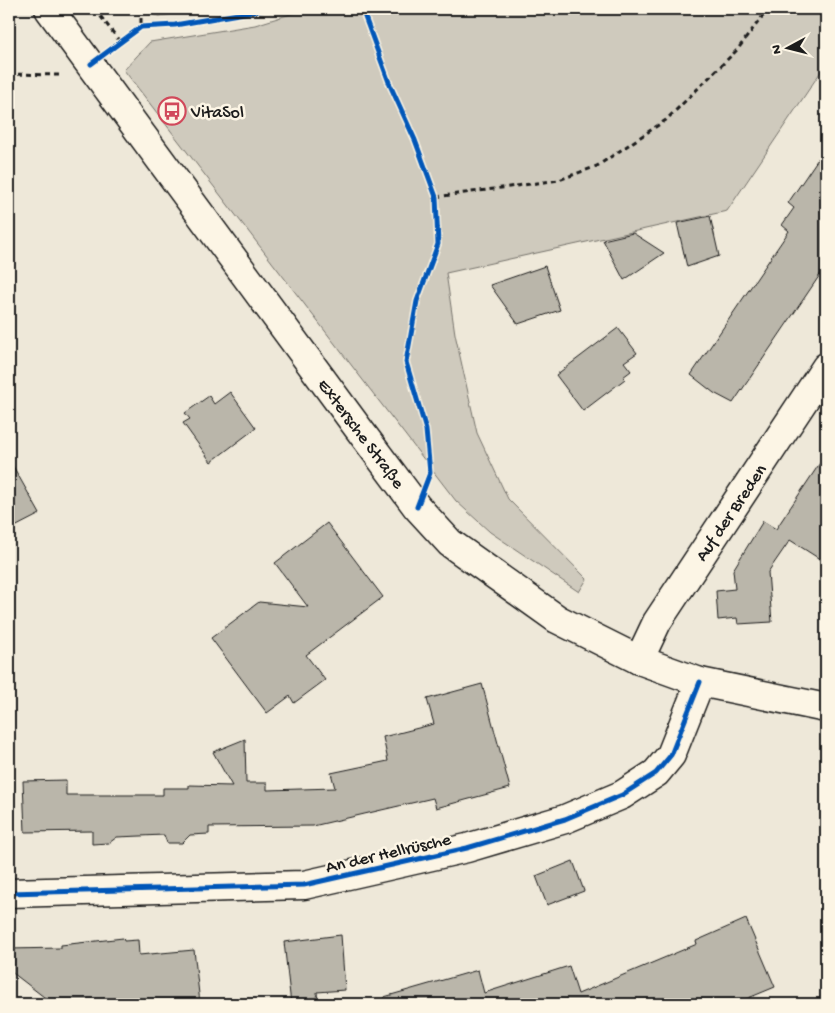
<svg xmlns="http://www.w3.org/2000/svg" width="835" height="1013" font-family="'Gochi Hand',sans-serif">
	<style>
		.green { fill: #cfcabd; stroke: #76736c }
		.building { fill: #bab6aa; stroke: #1c1c1c }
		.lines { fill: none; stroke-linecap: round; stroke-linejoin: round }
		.minor-casing { stroke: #1c1c1c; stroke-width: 31 }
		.secondary-casing { stroke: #1c1c1c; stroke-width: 31 }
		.path { stroke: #1c1c1c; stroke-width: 3; stroke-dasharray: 5 4; stroke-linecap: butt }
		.minor { stroke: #fcf5e5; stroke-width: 28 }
		.secondary { stroke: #fcf5e5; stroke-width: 28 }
		.cycleway-casing { stroke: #fcf5e5; stroke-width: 8 }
		.cycleway { stroke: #0057b8; stroke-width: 5 }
		.labels { text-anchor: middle; stroke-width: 5; stroke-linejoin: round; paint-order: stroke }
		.poi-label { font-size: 18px; fill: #1c1c1c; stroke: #fcf5e5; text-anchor: start }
		.street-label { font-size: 18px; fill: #1c1c1c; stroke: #fcf5e5 }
	</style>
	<rect width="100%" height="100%" fill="#eee8d9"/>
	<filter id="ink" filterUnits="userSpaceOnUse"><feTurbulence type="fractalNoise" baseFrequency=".02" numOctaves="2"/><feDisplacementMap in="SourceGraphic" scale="10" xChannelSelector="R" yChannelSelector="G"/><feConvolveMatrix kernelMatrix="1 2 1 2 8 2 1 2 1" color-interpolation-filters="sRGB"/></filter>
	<g filter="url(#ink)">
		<g class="green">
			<polygon points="149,9 214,9 159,16 154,15"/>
			<polygon points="307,9 826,9 826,64 727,211 446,273 455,334 477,433 508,499 587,579 579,592 490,532 456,501 124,70 150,42 255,25"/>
		</g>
		<g class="building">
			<polygon points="826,147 826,266 733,403 714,393 691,375 789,231 782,225 794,208 788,203"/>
			<polygon points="710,216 719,256 687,267 677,223"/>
			<polygon points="633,233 664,253 624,280 603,240"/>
			<polygon points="545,266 560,310 518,324 490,285"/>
			<polygon points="618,328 637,353 624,362 631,371 623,377 625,379 583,411 556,375"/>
			<polygon points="230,392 256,428 211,462 183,423 190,419 185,413 209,396 214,404"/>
			<polygon points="826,454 826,563 790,540 768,572 772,622 738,624 737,618 718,620 716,591 735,589 733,570 763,521 776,529"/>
			<polygon points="9,459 40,514 9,530"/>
			<polygon points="327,523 383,597 306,655 325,680 294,703 290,696 267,713 211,638 259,602 308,607 275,563"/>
			<polygon points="482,684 510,788 436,808 433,798 313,826 209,827 209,834 190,835 182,843 167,843 164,835 117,837 109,843 92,844 92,831 25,832 23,781 66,780 66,795 163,795 163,788 189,788 189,785 232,786 213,752 245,739 246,783 267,783 267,790 335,788 331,773 388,761 383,737 434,724 427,699"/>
			<polygon points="573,861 584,891 547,905 536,876"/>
			<polygon points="746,919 775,987 734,1004 385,1004 384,997 478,970 484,993 569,966 578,994 697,944 696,941"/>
			<polygon points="341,935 345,990 317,992 318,1004 291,1004 284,942"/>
			<polygon points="123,938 124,941 138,940 139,955 194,950 200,1003 53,1004 9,970 9,949 61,948 61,945"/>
		</g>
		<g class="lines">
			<g class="minor-casing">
				<g id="minor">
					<polyline points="639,660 657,622 826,367"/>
					<polyline points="9,893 304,885 467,848 565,819 622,795 656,773 671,755 700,682"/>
				</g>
			</g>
			<g class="secondary-casing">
				<polyline id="secondary" points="49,9 358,428 417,507 450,543 557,619 639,660 700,682 826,708"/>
			</g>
			<g class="path">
				<polyline points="95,9 121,43"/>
				<polyline points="141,9 141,27"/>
				<polyline points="9,74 59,75"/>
				<polyline points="436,197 559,180 597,166 666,120 737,50 768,9"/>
			</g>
			<use href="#minor" class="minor"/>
			<use href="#secondary" class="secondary"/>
			<g class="cycleway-casing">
				<g id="cycleway">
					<polyline points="362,9 390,85 415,140 436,197 438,244 417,301 406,362 426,430 430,473 417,507"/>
					<polyline points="91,64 141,27 175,25 267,9"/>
					<polyline points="9,893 304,885 467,848 565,819 622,795 656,773 671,755 700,682"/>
				</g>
			</g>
			<use href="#cycleway" class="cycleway"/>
		</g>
	</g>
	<defs>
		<g id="bus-ring" transform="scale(1.4375)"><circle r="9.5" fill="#fcf5e5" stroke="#d1495b" stroke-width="1.5"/><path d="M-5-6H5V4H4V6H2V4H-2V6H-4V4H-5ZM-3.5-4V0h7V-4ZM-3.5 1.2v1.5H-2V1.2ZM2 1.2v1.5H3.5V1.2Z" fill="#d1495b"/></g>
	</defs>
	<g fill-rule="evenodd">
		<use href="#bus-ring" x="172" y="111"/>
	</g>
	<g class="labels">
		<g class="poi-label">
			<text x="191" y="117">VitaSol</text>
		</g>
		<g class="street-label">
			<text transform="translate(362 433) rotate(53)" y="6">Extersche Straße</text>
			<text transform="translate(730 512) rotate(-56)" y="6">Auf der Breden</text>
			<text transform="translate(388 852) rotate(-13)" y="6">An der Hellrüsche</text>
		</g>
	</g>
	<rect width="835" height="1013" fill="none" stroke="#fcf5e5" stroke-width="30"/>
	<rect x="15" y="15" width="805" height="983" fill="none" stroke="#1c1c1c" stroke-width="2" filter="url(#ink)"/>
	<g transform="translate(788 48) rotate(263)" stroke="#fcf5e5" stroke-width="4" paint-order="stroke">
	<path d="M0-4L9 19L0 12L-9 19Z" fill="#1c1c1c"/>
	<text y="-8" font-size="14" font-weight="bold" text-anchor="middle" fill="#1c1c1c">N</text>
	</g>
</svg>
